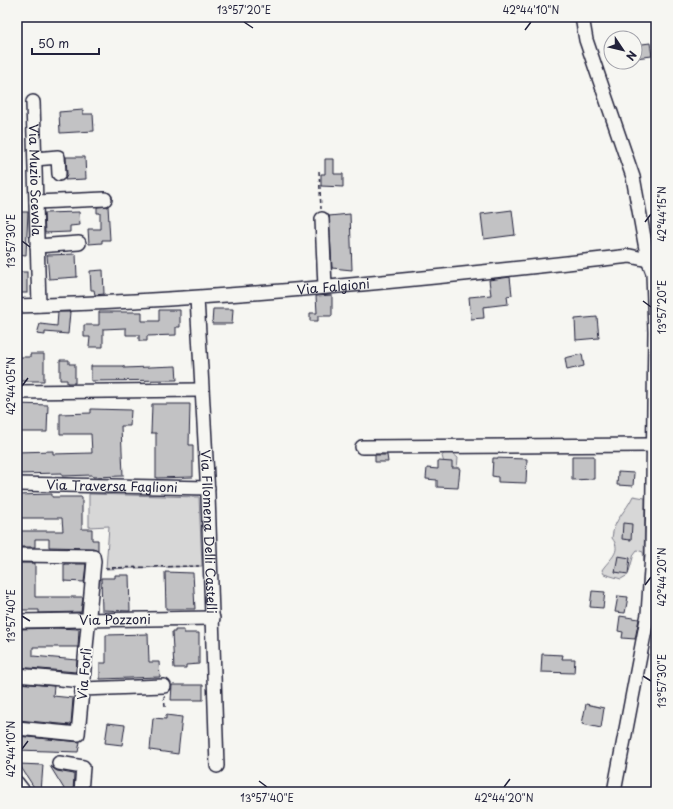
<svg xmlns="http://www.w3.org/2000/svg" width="673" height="809" font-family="'Playpen Sans',sans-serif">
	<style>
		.green { fill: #d7d7d7; stroke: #7c7c89 }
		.building { fill: #c2c2c4; stroke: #22223b }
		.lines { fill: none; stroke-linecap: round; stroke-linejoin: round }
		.minor-casing { stroke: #22223b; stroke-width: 16 }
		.path { stroke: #22223b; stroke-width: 1.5; stroke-dasharray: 4 3; stroke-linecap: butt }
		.minor { stroke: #f6f6f2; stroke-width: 13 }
		.ticks { fill: none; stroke: #22223b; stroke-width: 1.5 }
		.labels { text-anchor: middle; stroke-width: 4; stroke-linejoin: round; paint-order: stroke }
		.street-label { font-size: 13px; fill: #22223b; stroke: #f6f6f2 }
		.neatline { fill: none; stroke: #22223b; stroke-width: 1.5 }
		.ticks-label { font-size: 10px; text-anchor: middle; fill: #22223b }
	</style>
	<rect width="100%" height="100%" fill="#f6f6f2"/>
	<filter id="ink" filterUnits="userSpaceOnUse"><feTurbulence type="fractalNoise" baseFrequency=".025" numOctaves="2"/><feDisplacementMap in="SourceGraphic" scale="8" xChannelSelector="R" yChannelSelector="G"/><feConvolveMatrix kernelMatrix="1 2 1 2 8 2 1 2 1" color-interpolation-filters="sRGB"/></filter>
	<g filter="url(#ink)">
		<g class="green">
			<polygon points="445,452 451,452 458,458 457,469 453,471 444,463 442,456"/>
			<polygon points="89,494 199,497 202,566 106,569 109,526 89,527"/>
			<path d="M633,496L645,498L644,561L643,552L637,550L634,554L628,575L621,579L604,574L602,570C609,559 623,552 612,538C614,518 626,512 633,496Z"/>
		</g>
		<g class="building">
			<polygon points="650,43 652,56 635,58 635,45"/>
			<polygon points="83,110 83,114 93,114 94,131 60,133 59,112"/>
			<polygon points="66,157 85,157 86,179 65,180 67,174"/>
			<polygon points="325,159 334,159 334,174 343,174 343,187 321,186 321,174 325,174"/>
			<polygon points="108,206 110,240 102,240 102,243 89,244 88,229 100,229 100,213 97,213 97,207"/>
			<polygon points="512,210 515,235 484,239 481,214"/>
			<polygon points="17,212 28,212 26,255 17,254"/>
			<polygon points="79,212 80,225 70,226 70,232 45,233 44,213"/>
			<polygon points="350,214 352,270 332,268 329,216"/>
			<polygon points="76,254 77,277 49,279 47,255"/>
			<polygon points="103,270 104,294 95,295 94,290 91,290 90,271"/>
			<rect x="17" y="272" width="10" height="21"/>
			<polygon points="510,277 512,295 507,296 508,304 483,307 484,318 471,319 469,297 491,295 489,280"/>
			<polygon points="332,295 332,316 318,316 318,321 310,321 310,313 317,313 316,296"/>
			<polygon points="213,309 233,309 232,324 212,324"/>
			<polygon points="159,310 180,310 180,327 176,327 176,335 147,336 147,341 139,341 139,335 126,335 126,328 103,329 103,347 89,347 90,337 84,337 84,325 99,325 99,312 142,312 142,321 159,321"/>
			<polygon points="58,312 70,312 68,334 45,332 45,335 37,334 40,324 57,326"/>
			<polygon points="597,317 599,338 576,340 575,319"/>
			<polygon points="30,354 44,354 44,381 17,381 17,357 30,357"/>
			<polygon points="582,354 584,366 567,370 565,358"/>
			<polygon points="60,360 69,360 69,364 75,364 75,383 67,383 67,380 60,380"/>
			<polygon points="91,366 124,366 124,368 176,366 177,380 91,381"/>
			<polygon points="17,404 48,405 47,432 17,432"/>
			<polygon points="152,404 190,404 189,445 193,445 193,477 156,478 156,433 151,433"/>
			<polygon points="91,409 131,410 130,426 121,426 123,476 93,477 92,475 62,476 62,473 17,474 17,452 53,451 53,454 92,453 91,434 60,434 60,414 91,413"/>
			<polygon points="375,455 387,455 388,462 375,462"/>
			<polygon points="572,456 594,456 594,479 572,480"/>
			<polygon points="493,458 527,459 526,483 498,482 498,477 492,476"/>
			<polygon points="438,461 452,462 452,468 460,468 458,488 437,487 437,480 426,479 427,468 438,469"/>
			<polygon points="618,472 634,473 633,486 617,485"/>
			<polygon points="52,494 52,497 82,497 82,529 92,529 92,540 98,540 98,550 93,548 49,547 49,539 35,539 35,547 17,547 17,531 63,531 62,518 17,518 17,495"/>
			<polygon points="623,523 632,524 631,540 622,539"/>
			<polygon points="618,556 630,558 628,574 615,572"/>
			<polygon points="17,563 35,563 35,597 83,597 81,612 39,613 39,610 17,610"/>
			<polygon points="64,564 86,564 84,582 64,581"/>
			<polygon points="165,572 193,573 195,609 166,609"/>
			<polygon points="115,575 129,575 130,611 102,610 101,578 115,578"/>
			<polygon points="592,591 605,592 603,608 590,607"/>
			<polygon points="618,596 628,597 625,613 615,612"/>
			<polygon points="620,616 639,619 635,639 622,638 623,632 618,631"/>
			<polygon points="56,628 79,629 78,647 33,647 33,656 77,660 76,672 17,667 17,629"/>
			<polygon points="175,630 184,630 184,633 199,633 199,664 186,665 186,668 174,668 172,632 175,632"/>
			<polygon points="148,634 149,662 159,662 160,677 100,679 100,663 106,663 106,635"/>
			<polygon points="542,654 563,655 562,659 575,659 574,673 541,672"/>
			<polygon points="17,683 54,686 53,696 73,698 71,725 17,720"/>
			<polygon points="172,685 203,685 203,700 171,700"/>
			<polygon points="586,704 604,708 601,728 582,724"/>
			<polygon points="166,715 182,717 178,754 150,750 153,718 166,719"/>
			<polygon points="108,723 125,725 122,745 105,743"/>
			<polygon points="17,736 80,742 78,752 17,750"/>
			<polygon points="19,764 43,765 41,792 37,792"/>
			<polygon points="50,766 57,771 74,774 73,792 66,792"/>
		</g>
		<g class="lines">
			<g class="minor-casing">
				<g id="minor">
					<polyline points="582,17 586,40 633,177 648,260 653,273 655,332 652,555 648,614 614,792"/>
					<path id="s1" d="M33,102L39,305"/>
					<polyline points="35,159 58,157 59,174"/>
					<polyline points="36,202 105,199"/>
					<polyline points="322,219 325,287"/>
					<polyline points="37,246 79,243"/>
					<path id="s2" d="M197,298L208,495L217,766"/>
					<path id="s3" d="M17,306C222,300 426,279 630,256L648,260"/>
					<polyline points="17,392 201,390"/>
					<polyline points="362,447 652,445"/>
					<path id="s4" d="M17,484L208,488"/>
					<polyline points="17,555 93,556 94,561 78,734 17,728"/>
					<path id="s5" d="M17,621L213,618"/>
					<polyline points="17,675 83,681"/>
					<polyline points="82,689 164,686"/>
					<polyline points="59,763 83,767 81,792"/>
					<polyline points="17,783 24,792"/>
				</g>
			</g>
			<g class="path">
				<polyline points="319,171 321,209"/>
				<polyline points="105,568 199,566"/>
				<polyline points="164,696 165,707"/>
			</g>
			<use href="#minor" class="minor"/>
		</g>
	</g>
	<path class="ticks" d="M244,22L253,28M525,30L531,22M645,222L651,214M22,241L30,247M643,301L651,307M22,386L28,378M645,585L651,577M22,616L30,621M643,676L651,681M22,749L28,741M259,781L267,787M504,787L510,779"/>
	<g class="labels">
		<g class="street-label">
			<text dy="5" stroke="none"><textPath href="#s1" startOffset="78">Via Muzio Scevola</textPath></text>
			<text dy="5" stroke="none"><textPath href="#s3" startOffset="317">Via Falgioni</textPath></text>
			<text dy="5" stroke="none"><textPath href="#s4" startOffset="95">Via Traversa Faglioni</textPath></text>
			<text dy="5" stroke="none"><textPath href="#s2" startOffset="234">Via FIlomena Delli Castelli</textPath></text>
			<text dy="5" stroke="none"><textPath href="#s5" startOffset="98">Via Pozzoni</textPath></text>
			<text transform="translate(84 674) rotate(-85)" y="5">Via Forlì</text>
		</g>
	</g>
	<rect width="673" height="809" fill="none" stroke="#f6f6f2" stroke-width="44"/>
	<g transform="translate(623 50) rotate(125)"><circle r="19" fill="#f6f6f2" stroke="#a1a1a9"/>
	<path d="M0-3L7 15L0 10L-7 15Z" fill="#22223b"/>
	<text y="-6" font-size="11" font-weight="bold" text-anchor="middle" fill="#22223b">N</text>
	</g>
	<path d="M32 48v6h67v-6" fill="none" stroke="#22223b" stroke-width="2"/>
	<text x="38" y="48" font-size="12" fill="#22223b" stroke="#f6f6f2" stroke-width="3" paint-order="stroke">50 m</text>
	<rect x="22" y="22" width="629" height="765" class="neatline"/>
	<g class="ticks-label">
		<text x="244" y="14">13°57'20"E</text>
		<text x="531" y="14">42°44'10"N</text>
		<text transform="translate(662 214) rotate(-90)" y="4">42°44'15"N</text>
		<text transform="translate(11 241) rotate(-90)" y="4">13°57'30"E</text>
		<text transform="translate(662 307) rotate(-90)" y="4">13°57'20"E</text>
		<text transform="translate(11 386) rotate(-90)" y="4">42°44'05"N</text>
		<text transform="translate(662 577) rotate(-90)" y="4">42°44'20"N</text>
		<text transform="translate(11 616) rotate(-90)" y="4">13°57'40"E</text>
		<text transform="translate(662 681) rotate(-90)" y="4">13°57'30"E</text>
		<text transform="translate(11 749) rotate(-90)" y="4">42°44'10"N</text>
		<text x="267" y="802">13°57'40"E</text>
		<text x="504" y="802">42°44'20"N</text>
	</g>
</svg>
